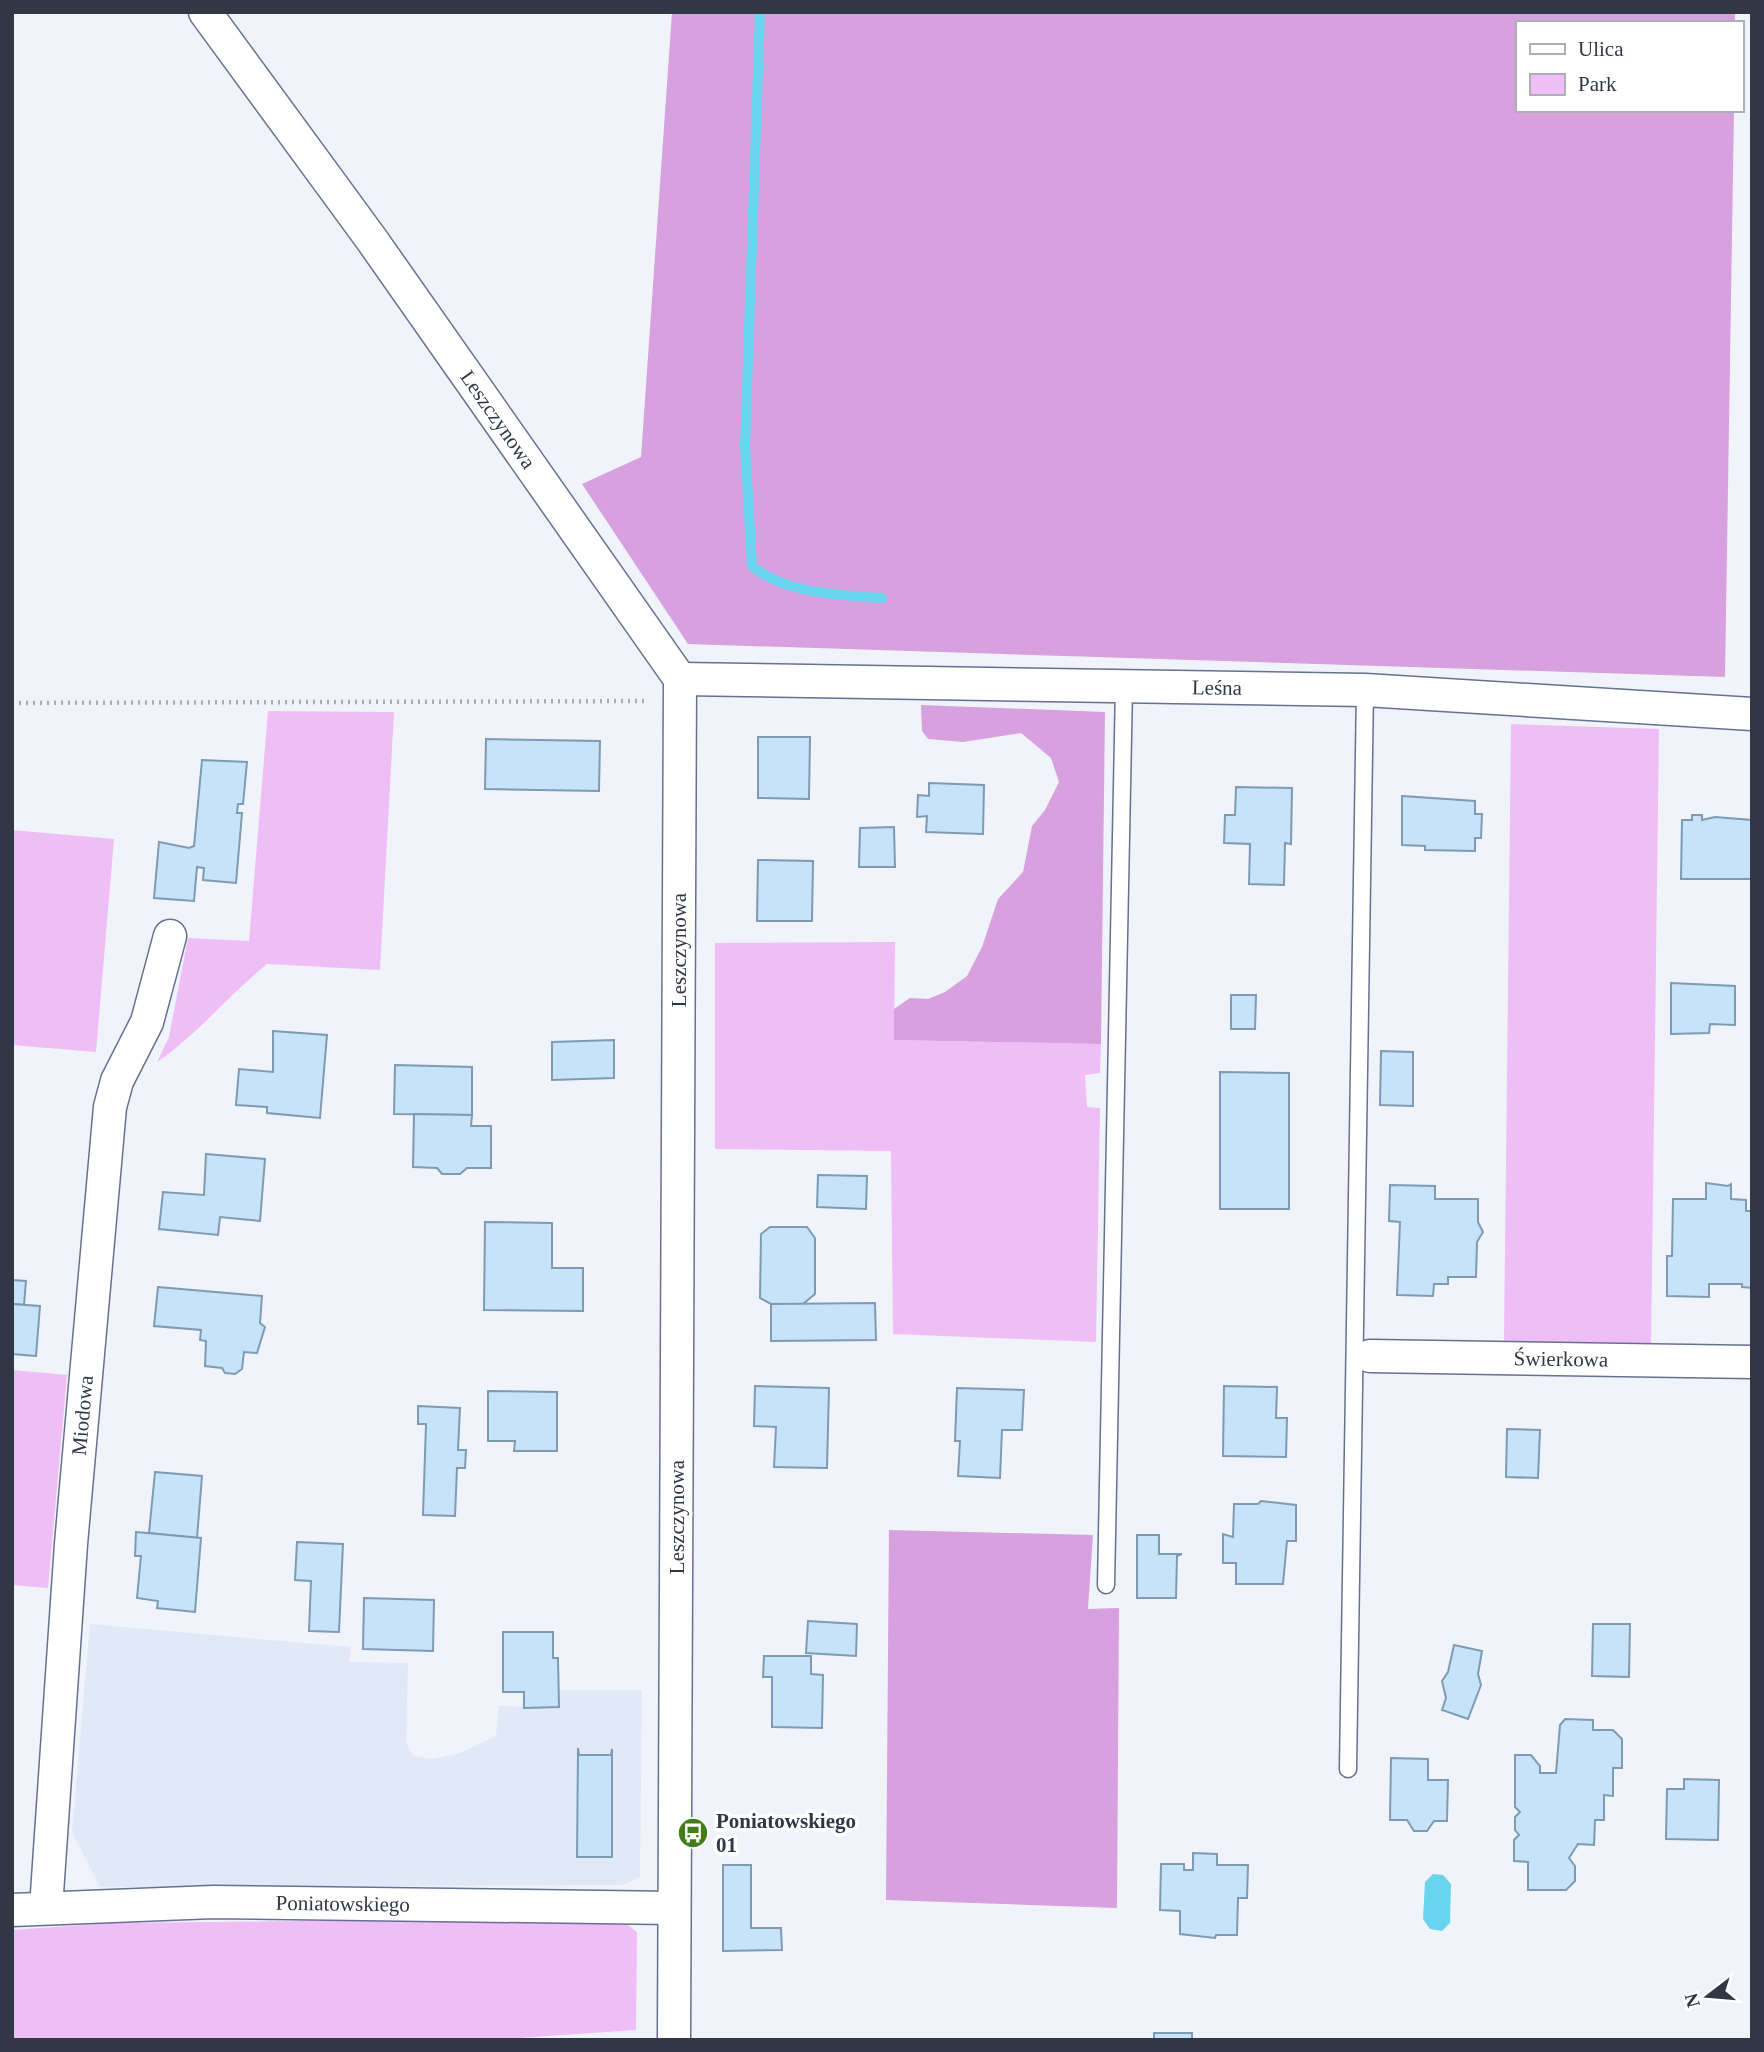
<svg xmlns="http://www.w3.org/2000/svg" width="1764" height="2052" font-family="Georgia,serif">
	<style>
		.built { fill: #e1e8f8 }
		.green { fill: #efbef6 }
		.forest { fill: #d7a0df }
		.water { fill: #68d4ee }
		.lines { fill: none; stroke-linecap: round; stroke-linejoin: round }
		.stream { stroke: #68d4ee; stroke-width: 10 }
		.building { fill: #c7e3f9; stroke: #7d9bb3; stroke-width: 2 }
		.service-casing { stroke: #66718f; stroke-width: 19 }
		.minor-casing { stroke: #66718f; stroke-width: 35 }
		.path { stroke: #a9adb6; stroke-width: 4.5; stroke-dasharray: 2 5; stroke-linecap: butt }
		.service { stroke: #fff; stroke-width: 16 }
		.minor { stroke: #fff; stroke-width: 32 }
		.labels { text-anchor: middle; stroke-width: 7; stroke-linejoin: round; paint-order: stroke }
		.street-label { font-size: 21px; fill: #323745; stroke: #fff }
		.poi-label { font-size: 21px; font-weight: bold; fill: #323745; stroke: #fff; text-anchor: start }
	</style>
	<rect width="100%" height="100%" fill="#f1f3fa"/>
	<polygon class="built" points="90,1624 351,1647 349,1662 408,1663 406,1743 413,1756 431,1759 457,1754 496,1736 499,1706 559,1707 558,1690 642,1690 640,1877 624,1885 100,1887 72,1832"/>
	<g class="green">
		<path d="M268,711L394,712L380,970L267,964C229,995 197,1035 157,1062L169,1037L188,938L249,941Z"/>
		<polygon points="1511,724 1659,729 1651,1346 1504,1341"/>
		<polygon points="12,830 114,839 96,1052 12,1045"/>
		<polygon points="895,942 894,1040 1101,1044 1100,1073 1085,1075 1087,1107 1100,1108 1096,1342 893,1334 891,1151 715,1149 715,943"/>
		<polygon points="12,1370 67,1375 48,1588 12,1585"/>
		<polygon points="619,1918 637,1932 636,2030 488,2040 12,2040 12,1930 111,1923"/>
	</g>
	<g class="forest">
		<polygon points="672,12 1735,12 1735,23 1517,23 1517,110 1734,110 1725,677 688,644 582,484 641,457"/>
		<polygon points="921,705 1105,712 1101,1044 894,1040 894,1009 910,998 928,999 945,992 967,976 982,947 998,899 1023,872 1032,826 1045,810 1059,782 1051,758 1021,733 963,742 928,739 922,731"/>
		<polygon points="889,1530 1093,1535 1088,1609 1119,1608 1117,1908 886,1900"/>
	</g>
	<polygon class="water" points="1433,1874 1443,1875 1451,1884 1450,1923 1442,1931 1430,1929 1423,1919 1425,1882"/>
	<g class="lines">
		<path class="stream" d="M760,12L745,446L752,566C785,594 840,595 882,598"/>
	</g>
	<g class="building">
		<polygon points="758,737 810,737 809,799 758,798"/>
		<polygon points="486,739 600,741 599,791 485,789"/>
		<polygon points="202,760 247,762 243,804 238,804 237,813 242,813 236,883 203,880 204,868 197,867 194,901 154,898 159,842 189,848 194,846"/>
		<polygon points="929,783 984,785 983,834 926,832 927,816 917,817 918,795 929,796"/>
		<polygon points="1236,787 1292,788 1291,844 1285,843 1284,885 1249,884 1250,844 1224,843 1225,815 1235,815"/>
		<polygon points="1402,796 1475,801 1475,814 1482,814 1481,838 1475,838 1475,851 1425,850 1425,846 1402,845"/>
		<polygon points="1692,815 1702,815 1702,820 1715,817 1752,820 1752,879 1681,879 1682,820 1692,820"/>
		<polygon points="894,827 895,867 859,867 860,828"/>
		<polygon points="758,860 813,861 812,921 757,921"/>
		<polygon points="1671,983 1735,986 1735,1025 1710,1024 1709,1033 1671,1034"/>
		<polygon points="1231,995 1256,995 1255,1029 1231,1029"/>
		<polygon points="273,1031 327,1035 320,1118 267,1113 267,1107 236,1105 239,1069 273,1072"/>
		<polygon points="614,1040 614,1078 552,1080 552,1042"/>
		<polygon points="1381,1051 1413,1052 1413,1106 1380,1105"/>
		<polygon points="395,1065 472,1067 472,1115 394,1114"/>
		<polygon points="1220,1072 1289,1073 1289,1209 1220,1209"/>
		<polygon points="414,1114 472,1115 471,1126 491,1126 491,1168 467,1168 460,1174 442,1174 437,1168 413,1167"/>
		<polygon points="206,1154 265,1159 260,1221 220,1217 218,1235 159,1229 163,1192 204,1195"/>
		<polygon points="818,1175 867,1176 866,1209 817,1207"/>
		<polygon points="1706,1183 1728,1186 1731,1184 1731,1199 1746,1200 1746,1211 1752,1211 1752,1288 1742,1287 1742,1284 1709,1284 1709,1297 1667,1296 1667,1256 1672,1256 1673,1199 1706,1199"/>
		<polygon points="1390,1185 1435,1186 1435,1199 1478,1199 1478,1222 1483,1232 1477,1242 1476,1277 1448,1277 1448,1284 1434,1284 1433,1296 1397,1295 1400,1222 1389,1221"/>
		<polygon points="485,1222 552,1223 552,1268 583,1268 583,1311 484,1310"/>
		<polygon points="770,1227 807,1227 815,1238 815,1294 803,1304 771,1304 760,1298 761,1234"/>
		<polygon points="12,1280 26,1281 24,1305 12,1304"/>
		<polygon points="158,1287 262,1296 260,1323 265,1327 257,1353 244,1352 242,1369 235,1374 225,1373 222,1368 205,1366 206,1341 200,1340 201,1330 154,1326"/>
		<polygon points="875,1303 876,1340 771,1341 771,1304"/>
		<polygon points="12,1304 40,1306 36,1356 12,1354"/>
		<polygon points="755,1386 829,1388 827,1468 774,1467 776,1427 754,1426"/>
		<polygon points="1224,1386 1277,1387 1276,1418 1287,1418 1286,1457 1223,1456"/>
		<polygon points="957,1388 1024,1390 1022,1430 1002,1430 1000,1478 958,1476 960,1441 955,1441"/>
		<polygon points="488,1391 557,1392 557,1451 514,1451 515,1441 488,1441"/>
		<polygon points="418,1406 460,1408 458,1450 466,1450 465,1468 457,1468 455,1516 423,1515 426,1424 418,1424"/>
		<polygon points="1507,1429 1540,1430 1538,1478 1506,1477"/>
		<polygon points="155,1472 202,1476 197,1538 149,1533"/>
		<polygon points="1261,1501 1296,1505 1296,1541 1287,1541 1283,1584 1236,1584 1236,1563 1223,1563 1223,1534 1233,1537 1234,1504 1258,1504"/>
		<polygon points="136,1532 201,1538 195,1612 157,1608 158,1601 137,1598 141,1556 135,1556"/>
		<polygon points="1137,1535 1159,1535 1159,1554 1182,1554 1177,1556 1176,1598 1137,1598"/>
		<polygon points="297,1542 343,1544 339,1632 309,1631 311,1581 295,1580"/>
		<polygon points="364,1598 434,1600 433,1651 363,1649"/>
		<polygon points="808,1621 857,1624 856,1656 806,1653"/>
		<polygon points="1593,1624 1630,1624 1629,1677 1592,1676"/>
		<polygon points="503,1632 553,1632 553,1658 558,1658 559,1707 524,1708 524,1692 503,1692"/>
		<polygon points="1454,1645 1482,1651 1478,1674 1481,1685 1468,1719 1442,1710 1446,1698 1442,1681 1448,1672"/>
		<polygon points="764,1656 811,1656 811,1674 823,1675 822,1728 772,1727 772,1677 763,1677"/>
		<polygon points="1565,1719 1593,1720 1593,1730 1613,1730 1622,1739 1622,1768 1613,1768 1613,1796 1604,1795 1604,1820 1595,1820 1594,1845 1578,1844 1569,1858 1575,1866 1575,1881 1566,1890 1528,1890 1528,1862 1514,1861 1514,1840 1519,1835 1515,1830 1515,1817 1520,1812 1515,1807 1515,1755 1531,1755 1540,1766 1540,1773 1556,1773 1560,1725"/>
		<polygon points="578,1748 579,1755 611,1755 612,1749 612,1857 577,1857"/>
		<polygon points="1391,1758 1428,1759 1428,1780 1448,1780 1447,1821 1434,1821 1427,1831 1414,1831 1407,1820 1390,1820"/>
		<polygon points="1684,1779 1719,1780 1718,1840 1666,1839 1667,1789 1684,1789"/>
		<polygon points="1193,1853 1217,1854 1217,1865 1248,1865 1247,1898 1238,1898 1237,1935 1216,1935 1215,1938 1180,1934 1180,1911 1160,1910 1161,1864 1184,1864 1184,1870 1193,1870"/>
		<polygon points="723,1865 751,1865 751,1928 781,1928 782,1950 723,1951"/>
		<rect x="1154" y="2033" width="38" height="7"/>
	</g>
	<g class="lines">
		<g class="service-casing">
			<g id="service">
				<polyline points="1106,1585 1124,687"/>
				<polyline points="1348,1769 1365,690"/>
			</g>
		</g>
		<g class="minor-casing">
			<g id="minor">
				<path id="s1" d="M205,12L372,240L680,679L674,2040"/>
				<path id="s2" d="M680,679L1365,690L1752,714"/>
				<path id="s3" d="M1370,1356L1752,1362"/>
				<path id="s4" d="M46,1908L71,1544L110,1107L117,1081L147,1022L170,936"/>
				<path id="s5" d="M12,1910L213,1902L673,1908"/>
			</g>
		</g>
		<polyline class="path" points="12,703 645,701"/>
		<use href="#service" class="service"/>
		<use href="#minor" class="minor"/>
	</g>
	<defs>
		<g id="bus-disc" transform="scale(1.575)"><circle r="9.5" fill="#427d17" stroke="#fff"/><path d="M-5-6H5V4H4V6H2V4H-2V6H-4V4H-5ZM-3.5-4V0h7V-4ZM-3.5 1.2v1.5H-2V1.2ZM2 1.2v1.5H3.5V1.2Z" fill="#fff"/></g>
	</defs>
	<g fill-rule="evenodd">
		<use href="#bus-disc" x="693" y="1833"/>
	</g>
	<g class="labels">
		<g class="street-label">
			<text dy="7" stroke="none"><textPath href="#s1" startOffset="502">Leszczynowa</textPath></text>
			<text dy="7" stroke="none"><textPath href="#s2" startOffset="537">Leśna</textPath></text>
			<text transform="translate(679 950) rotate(-90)" y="7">Leszczynowa</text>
			<text dy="7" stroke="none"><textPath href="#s3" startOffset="191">Świerkowa</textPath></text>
			<text dy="7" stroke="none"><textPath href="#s4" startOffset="494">Miodowa</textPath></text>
			<text transform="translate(677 1517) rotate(-90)" y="7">Leszczynowa</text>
			<text dy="7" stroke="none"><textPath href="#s5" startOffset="331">Poniatowskiego</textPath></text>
		</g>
		<g class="poi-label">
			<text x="716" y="1828">Poniatowskiego<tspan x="716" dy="24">01</tspan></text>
		</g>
	</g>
	<rect width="1764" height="2052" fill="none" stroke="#323745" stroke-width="28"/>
	<rect x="1516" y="21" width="228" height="91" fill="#ffffff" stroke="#adafb5" stroke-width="2"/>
	<rect x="1530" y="44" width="35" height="10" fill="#ffffff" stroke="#adafb5" stroke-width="2"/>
	<text x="1578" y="56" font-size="21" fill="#323745">Ulica</text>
	<rect x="1530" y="74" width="35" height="21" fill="#efbef6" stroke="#adafb5" stroke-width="2"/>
	<text x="1578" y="91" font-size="21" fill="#323745">Park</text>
	<g transform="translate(1708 1996) rotate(254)" stroke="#ffffff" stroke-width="5" paint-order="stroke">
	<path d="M0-5L12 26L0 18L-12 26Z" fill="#323745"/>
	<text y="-10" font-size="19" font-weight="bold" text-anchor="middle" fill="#323745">N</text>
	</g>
</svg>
